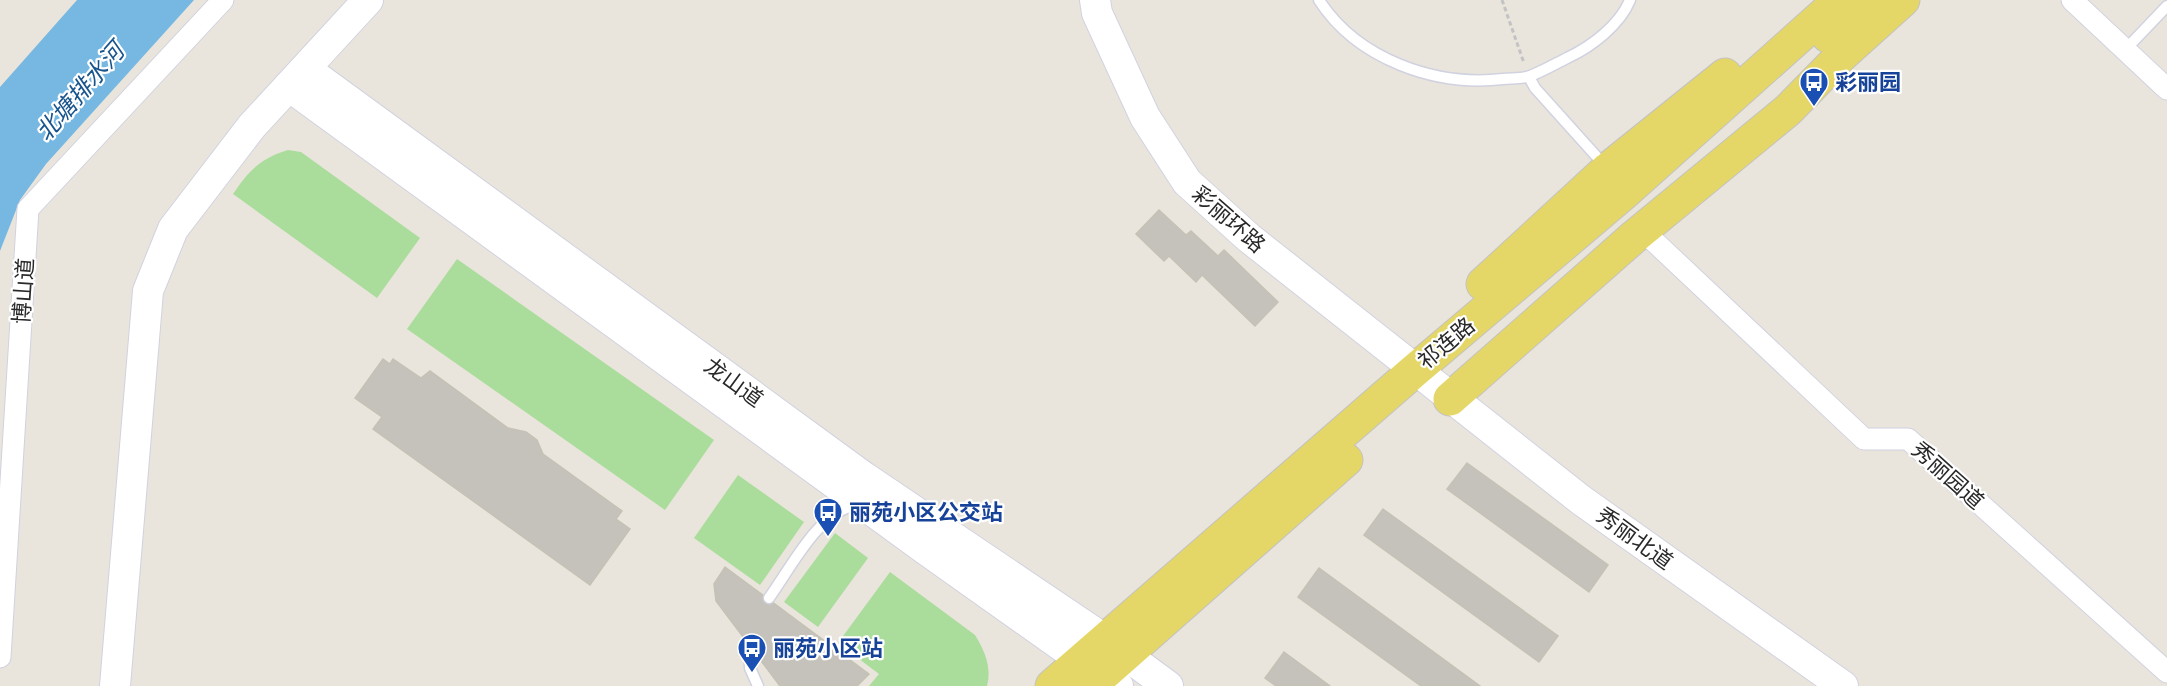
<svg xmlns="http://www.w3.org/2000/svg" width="2167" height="686" font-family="Jost,'Noto Sans SC',sans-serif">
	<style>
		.green { fill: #aadc9c }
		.water { fill: #77b8e3 }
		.building { fill: #c5c2bb; stroke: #c5c1b5; stroke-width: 1.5 }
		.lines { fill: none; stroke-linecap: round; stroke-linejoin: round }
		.lane-casing { stroke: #d1d2e0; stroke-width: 13 }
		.street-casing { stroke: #d1d2e0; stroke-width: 23 }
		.secondary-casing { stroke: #d1d2e0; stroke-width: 32 }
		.primary-casing { stroke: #c3c3c3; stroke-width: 35 }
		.path { stroke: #c3c3c3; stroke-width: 3; stroke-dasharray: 4.5 3; stroke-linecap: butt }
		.lane { stroke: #fff; stroke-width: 10 }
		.street { stroke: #fff; stroke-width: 21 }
		.secondary { stroke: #fff; stroke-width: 30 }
		.primary { stroke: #e4d767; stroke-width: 33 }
		.labels { text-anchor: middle; stroke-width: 4.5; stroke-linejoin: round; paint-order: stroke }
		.transit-label { font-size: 22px; font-weight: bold; fill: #164399; stroke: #fff; text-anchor: start }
		.street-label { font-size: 22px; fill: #292929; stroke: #fff }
		.water-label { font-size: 24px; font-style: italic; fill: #19558c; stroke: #fff }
	</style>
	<rect width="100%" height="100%" fill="#eae5dc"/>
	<g class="green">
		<path d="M288,150L301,152L420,238L377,298L233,194C248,171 261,158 288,150Z"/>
		<polygon points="457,259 714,440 665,510 407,329"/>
		<polygon points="738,475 804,522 760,585 694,538"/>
		<polygon points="835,533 868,558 818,627 784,602"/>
		<path d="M890,572L975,635C985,651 992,668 987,686H869L879,674L838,643Z"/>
	</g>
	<polygon class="water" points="77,0 194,0 46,164 20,200 0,251 0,87"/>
	<g class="building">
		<polygon points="1159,210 1186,235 1191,231 1218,256 1224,250 1278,302 1255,326 1202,275 1196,282 1169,256 1164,261 1136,234"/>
		<polygon points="383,359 390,364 393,359 421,378 430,371 508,428 526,432 537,440 543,454 622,511 616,519 630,529 590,585 373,429 382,417 355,398"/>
		<polygon points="1467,463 1608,565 1589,592 1447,489"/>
		<polygon points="1383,509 1558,636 1539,662 1364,535"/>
		<polygon points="725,567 869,674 857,686 780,686 716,601 714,584"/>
		<polygon points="1319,568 1480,686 1421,686 1298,597"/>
		<polygon points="1284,652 1330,686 1276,686 1265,678"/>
	</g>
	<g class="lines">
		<g class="lane-casing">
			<g id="lane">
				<path d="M1319,0C1357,59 1435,87 1503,79C1512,78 1522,79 1530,76C1543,71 1555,64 1567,58C1591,47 1620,25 1630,0"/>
				<polyline points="2125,50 2167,6"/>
				<polyline points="1529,77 1535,88 1606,167"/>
				<path d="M769,598C791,568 818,512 856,505"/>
				<polyline points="749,649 750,668 758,686"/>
			</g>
		</g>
		<g class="street-casing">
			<g id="street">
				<polyline points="2072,0 2167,89"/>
				<polyline points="1642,230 1864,439 1908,439 2167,672"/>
				<polyline points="0,657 28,209 223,0"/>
			</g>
		</g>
		<g class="secondary-casing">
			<g id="secondary">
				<polyline points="1095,0 1097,13 1145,117 1187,182 1249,238 1581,500 1843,686"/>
				<polyline points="307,70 864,477 1104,639 1168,686"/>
				<polyline points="289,86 925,549 1118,686"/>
				<polyline points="115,686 148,291 173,229 252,126 368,0"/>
			</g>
		</g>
		<g class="primary-casing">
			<g id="primary">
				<polyline points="1828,36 1870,0"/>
				<polyline points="1483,284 1608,169 1725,75"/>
				<polyline points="1450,399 1635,236 1788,110 1843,54 1903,0"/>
				<polyline points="1052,686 1414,371 1623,194 1840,0"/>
				<polyline points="1090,686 1346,460"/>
			</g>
		</g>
		<polyline class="path" points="1502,0 1524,63"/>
		<use href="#lane" class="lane"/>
		<use href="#street" class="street"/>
		<use href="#secondary" class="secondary"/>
		<use href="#primary" class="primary"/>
	</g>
	<defs>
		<g id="bus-pin" transform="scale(1.5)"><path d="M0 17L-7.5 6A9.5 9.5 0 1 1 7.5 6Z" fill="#1a4fb4" stroke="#fff"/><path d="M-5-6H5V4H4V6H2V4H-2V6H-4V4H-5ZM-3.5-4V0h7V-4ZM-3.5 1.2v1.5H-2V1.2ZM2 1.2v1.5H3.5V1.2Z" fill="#fff"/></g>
	</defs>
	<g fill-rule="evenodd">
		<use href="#bus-pin" x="1814" y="82"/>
		<use href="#bus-pin" x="828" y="512"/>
		<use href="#bus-pin" x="752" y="648"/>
	</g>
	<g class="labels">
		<g class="transit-label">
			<text x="1835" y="90">彩丽园</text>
			<text x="849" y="520">丽苑小区公交站</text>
			<text x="773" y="656">丽苑小区站</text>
		</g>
		<g class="street-label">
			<text transform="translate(1229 219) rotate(41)" y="8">彩丽环路</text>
			<text transform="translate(23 291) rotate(-86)" y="8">博山道</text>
			<text transform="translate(1446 343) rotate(-40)" y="8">祁连路</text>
			<text transform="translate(734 382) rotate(36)" y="8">龙山道</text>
			<text transform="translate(1948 475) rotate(42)" y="8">秀丽园道</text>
			<text transform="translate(1635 538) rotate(36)" y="8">秀丽北道</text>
		</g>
		<g class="water-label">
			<text transform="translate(80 92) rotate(-49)" y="8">北塘排水河</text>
		</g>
	</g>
</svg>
